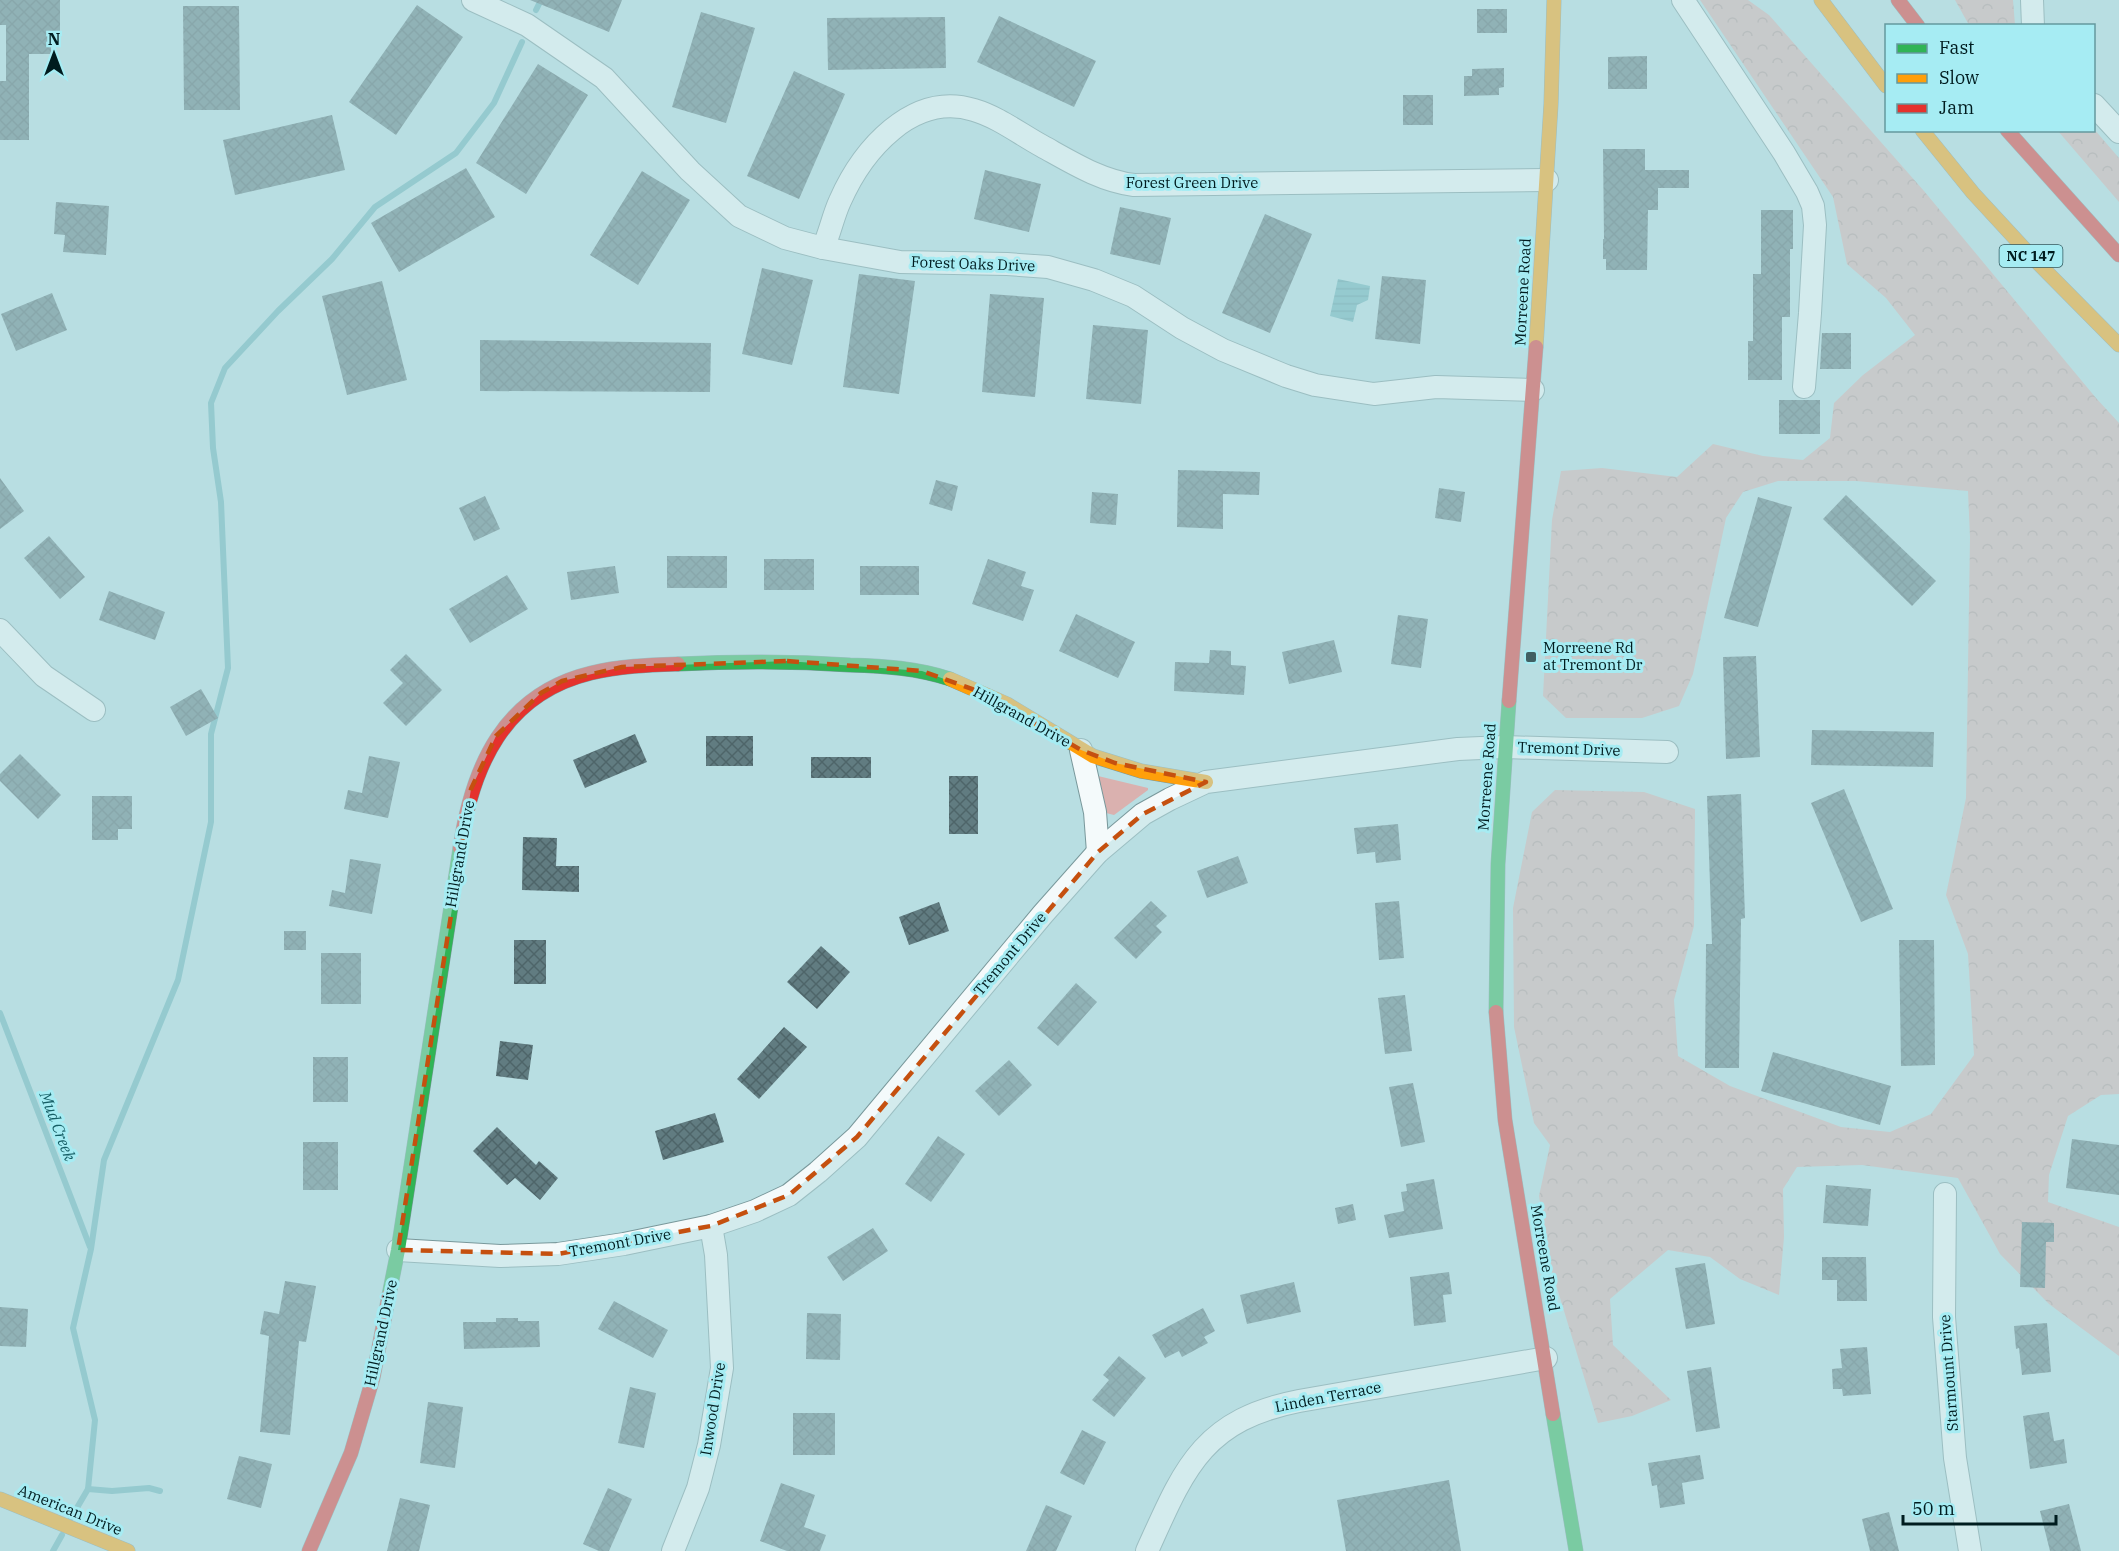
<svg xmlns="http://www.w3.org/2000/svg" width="2119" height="1551" font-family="'IBM Plex Serif',serif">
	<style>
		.green { fill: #dab1af }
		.forest { fill: url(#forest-crowns) }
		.water { fill: url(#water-rules) }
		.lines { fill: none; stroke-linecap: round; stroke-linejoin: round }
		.stream { stroke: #6ab2b9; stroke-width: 6 }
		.building { fill: url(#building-cross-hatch) }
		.street-casing { stroke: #79989b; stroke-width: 24 }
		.fast-casing { stroke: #79989b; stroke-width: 15 }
		.slow-casing { stroke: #79989b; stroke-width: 15 }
		.jam-casing { stroke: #79989b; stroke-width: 15 }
		.street { stroke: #f4fafb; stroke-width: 22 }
		.fast { stroke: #30b455; stroke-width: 14 }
		.slow { stroke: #ff9f0a; stroke-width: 14 }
		.jam { stroke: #e5322d; stroke-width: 14 }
		.marked { fill: none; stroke: #c5500f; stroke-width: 4.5; stroke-dasharray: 12 8; stroke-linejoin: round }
		.poi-dot { fill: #406063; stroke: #a6ecf3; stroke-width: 2 }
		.labels { text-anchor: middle; stroke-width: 6; stroke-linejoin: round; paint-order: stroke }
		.shield { fill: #a6ecf3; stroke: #325a5f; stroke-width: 1.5 }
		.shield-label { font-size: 14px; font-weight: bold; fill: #001c1f }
		.street-label { font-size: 15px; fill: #001c1f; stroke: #a6ecf3 }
		.poi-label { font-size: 15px; fill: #001c1f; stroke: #a6ecf3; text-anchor: start }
		.water-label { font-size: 16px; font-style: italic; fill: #165e65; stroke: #a6ecf3 }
	</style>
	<defs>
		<pattern id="forest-crowns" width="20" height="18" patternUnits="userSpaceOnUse" patternTransform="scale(1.5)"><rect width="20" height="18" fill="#dab1af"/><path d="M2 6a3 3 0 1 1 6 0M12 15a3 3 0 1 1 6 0" fill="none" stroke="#b99896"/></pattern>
		<pattern id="water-rules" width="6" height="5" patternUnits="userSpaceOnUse" patternTransform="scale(1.5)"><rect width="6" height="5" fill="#6ab2b9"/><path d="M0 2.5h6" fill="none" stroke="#5a989f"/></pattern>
		<pattern id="building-cross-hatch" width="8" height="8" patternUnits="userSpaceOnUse" patternTransform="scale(1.5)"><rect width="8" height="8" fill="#617c81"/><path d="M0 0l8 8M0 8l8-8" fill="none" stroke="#4e6569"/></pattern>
	</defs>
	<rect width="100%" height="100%" fill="#b8dee2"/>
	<polygon class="green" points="1098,776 1148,788 1148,790 1114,815 1106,813"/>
	<g class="forest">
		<polygon points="1700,0 1748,0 1769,15 1924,191 2096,398 2119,423 2119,1094 2101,1095 2068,1116 2049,1175 2048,1202 2119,1227 2119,1356 2049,1304 2000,1254 1958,1178 1862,1165 1797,1167 1783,1189 1784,1237 1779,1295 1740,1279 1710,1257 1668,1250 1610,1299 1613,1345 1671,1400 1632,1416 1598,1423 1551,1268 1539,1196 1550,1145 1534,1123 1514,1027 1513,908 1532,812 1555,790 1644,792 1695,809 1694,926 1674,1000 1678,1056 1730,1086 1841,1127 1890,1132 1931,1114 1974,1055 1968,954 1946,895 1966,798 1970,537 1968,491 1856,481 1778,481 1743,492 1726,518 1693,674 1679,706 1642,718 1566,718 1543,696 1552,520 1561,471 1602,468 1677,477 1713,444 1763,456 1803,460 1830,438 1834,403 1863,375 1915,335 1886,298 1847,264 1833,197"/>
		<polygon points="1955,0 2013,0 2015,25 1969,25"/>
		<polygon points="2094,129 2119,158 2119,202 2058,131 2094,130"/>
	</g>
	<polygon class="water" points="1338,279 1370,286 1368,300 1357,305 1353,322 1330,316"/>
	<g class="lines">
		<g class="stream">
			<polyline points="536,10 541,0"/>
			<polyline points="0,1013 90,1247"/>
			<polyline points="88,1489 112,1491 149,1488 160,1491"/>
			<polyline points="71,1518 88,1489 95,1420 73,1328 91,1249 104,1160 178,980 211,822 211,734 228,668 221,502 213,448 211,403 225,368 278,311 332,259 375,207 456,153 494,103 522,42"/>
			<polyline points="53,1551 62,1535"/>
		</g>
	</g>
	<g class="building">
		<polygon points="0,0 60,0 60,40 51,40 51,54 29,54 29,140 0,140 0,81 6,81 6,25 0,25"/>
		<polygon points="530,0 622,0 609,32"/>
		<polygon points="417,5 463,37 396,135 349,102"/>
		<polygon points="183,6 239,6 240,110 184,110"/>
		<rect x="1477" y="9" width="30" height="24"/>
		<polygon points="701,12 755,28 726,123 672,107"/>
		<polygon points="999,16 1096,61 1074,107 977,62"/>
		<polygon points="945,17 946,68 828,70 827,18"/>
		<polygon points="1647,56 1647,89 1608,89 1608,57"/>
		<polygon points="538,64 588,95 526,194 476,163"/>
		<polygon points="1504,68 1504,87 1499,88 1499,95 1464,96 1464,76 1472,76 1472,69"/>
		<polygon points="794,71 845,94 799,199 747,176"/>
		<rect x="1403" y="95" width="30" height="30"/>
		<polygon points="332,115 345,170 235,195 223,140"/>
		<polygon points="1603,149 1645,149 1645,170 1689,170 1689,188 1658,188 1658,210 1648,210 1647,270 1606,270 1606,259 1603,259 1603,239 1604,239"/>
		<polygon points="466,168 495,217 399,272 371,223"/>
		<polygon points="985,170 1041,184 1029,232 974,219"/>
		<polygon points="642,171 690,200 638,285 590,255"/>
		<polygon points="56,202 109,206 106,255 63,252 65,235 54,234"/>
		<polygon points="1120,207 1171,218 1160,265 1110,254"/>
		<polygon points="1761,210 1793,210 1793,249 1790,249 1790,317 1782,317 1782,380 1748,380 1748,341 1753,341 1753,274 1761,274"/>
		<polygon points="1265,214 1312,234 1270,333 1222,313"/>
		<polygon points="762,268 813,280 792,365 742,354"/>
		<polygon points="859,274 915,281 899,394 843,387"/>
		<polygon points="1382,276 1426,280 1420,344 1375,339"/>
		<polygon points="382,281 407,380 347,395 322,296"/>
		<polygon points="52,293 67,330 16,351 1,314"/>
		<polygon points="990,294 1044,298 1035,397 982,392"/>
		<polygon points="1093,325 1148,330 1141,404 1086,399"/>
		<polygon points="1822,333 1851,333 1851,369 1820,369"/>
		<polygon points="480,340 711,343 710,392 480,391"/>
		<rect x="1779" y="400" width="41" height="34"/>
		<polygon points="1178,470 1260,472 1259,495 1223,494 1223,529 1177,527"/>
		<polygon points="0,478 24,511 0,529"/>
		<polygon points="936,480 958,486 952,511 929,504"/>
		<polygon points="1439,488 1465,492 1461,522 1435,518"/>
		<polygon points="1092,492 1118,494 1116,525 1090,523"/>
		<polygon points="1846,495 1936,581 1912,606 1823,519"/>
		<polygon points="485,496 500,529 474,541 459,508"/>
		<polygon points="1758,497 1792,507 1758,627 1724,618"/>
		<polygon points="49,536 85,577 60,599 24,558"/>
		<rect x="667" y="556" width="60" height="32"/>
		<rect x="764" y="559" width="50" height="31"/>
		<polygon points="988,559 1026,572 1021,586 1034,590 1023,621 972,604"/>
		<polygon points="615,566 619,593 571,600 567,572"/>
		<rect x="860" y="566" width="59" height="29"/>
		<polygon points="507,575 528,609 470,643 449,609"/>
		<polygon points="109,591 165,612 155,640 99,620"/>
		<polygon points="1076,614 1135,642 1118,678 1059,651"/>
		<polygon points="1398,615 1428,619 1421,668 1391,664"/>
		<polygon points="1334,640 1342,672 1289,684 1282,652"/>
		<polygon points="1210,650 1231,651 1231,665 1246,666 1244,695 1174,691 1175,662 1209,663"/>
		<polygon points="406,654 442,690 406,726 383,703 403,683 390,670"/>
		<polygon points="1756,656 1760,757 1726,759 1723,657"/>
		<polygon points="201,689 218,718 186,736 170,707"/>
		<polygon points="1812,730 1934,732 1933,767 1811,765"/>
		<polygon points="635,734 647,762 585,788 573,760"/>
		<rect x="706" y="736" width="47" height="30"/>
		<polygon points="20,754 61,795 38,819 0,781 0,774"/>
		<polygon points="369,756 400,762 388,818 344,809 348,790 362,793"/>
		<rect x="811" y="757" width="60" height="21"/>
		<rect x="949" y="776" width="29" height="58"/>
		<polygon points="1844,789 1893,909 1861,922 1811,803"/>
		<polygon points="1741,794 1745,918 1741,919 1739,1068 1705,1068 1706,944 1712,944 1707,796"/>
		<polygon points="92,796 132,796 132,829 118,829 118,840 92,840"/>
		<polygon points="1398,824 1401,860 1376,863 1375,852 1357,854 1354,828"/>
		<polygon points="523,837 557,838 556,866 579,866 579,892 522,890"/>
		<polygon points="1238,856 1248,883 1207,898 1197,871"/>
		<polygon points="350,859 381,864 372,914 329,906 332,890 345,893"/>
		<polygon points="1151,901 1167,916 1156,926 1162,932 1136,959 1114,938"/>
		<polygon points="1399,901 1404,958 1379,960 1375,903"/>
		<polygon points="939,902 949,931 909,945 899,917"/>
		<rect x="284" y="931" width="22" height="19"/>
		<rect x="514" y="940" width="32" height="44"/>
		<polygon points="1899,940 1934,940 1935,1065 1901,1066"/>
		<polygon points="821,946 850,972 817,1009 787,982"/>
		<rect x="321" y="953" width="40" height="51"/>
		<polygon points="1076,983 1097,1002 1058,1046 1037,1028"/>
		<polygon points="1405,995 1412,1051 1385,1054 1378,998"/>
		<polygon points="784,1027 807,1047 759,1099 737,1079"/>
		<polygon points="500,1041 533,1045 528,1080 496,1076"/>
		<polygon points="1773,1052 1891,1086 1880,1125 1761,1091"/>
		<rect x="313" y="1057" width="35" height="45"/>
		<polygon points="1009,1060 1032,1085 999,1116 975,1091"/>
		<polygon points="1413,1083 1425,1142 1401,1147 1389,1087"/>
		<polygon points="715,1113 724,1142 663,1160 655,1131"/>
		<polygon points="497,1127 536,1165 539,1161 558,1178 540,1200 515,1178 507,1185 473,1151"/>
		<polygon points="938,1136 965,1154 931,1202 905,1184"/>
		<polygon points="2072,1139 2119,1145 2119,1195 2066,1188"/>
		<rect x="303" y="1142" width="35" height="48"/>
		<polygon points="1434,1179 1443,1229 1389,1238 1384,1215 1404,1211 1401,1192 1407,1191 1406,1184"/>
		<polygon points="1826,1185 1871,1189 1868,1226 1823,1223"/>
		<polygon points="1353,1204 1356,1220 1338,1224 1335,1208"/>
		<polygon points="2022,1222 2054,1223 2054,1242 2046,1242 2045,1288 2020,1287"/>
		<polygon points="873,1228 888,1251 843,1281 827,1257"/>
		<polygon points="1822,1257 1866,1257 1867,1301 1837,1301 1837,1280 1822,1280"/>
		<polygon points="1705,1263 1715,1324 1686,1329 1675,1268"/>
		<polygon points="1449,1272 1452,1294 1443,1295 1446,1322 1414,1326 1410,1277"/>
		<polygon points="285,1281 316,1286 306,1342 299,1341 290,1435 260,1432 269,1336 260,1334 264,1311 279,1314"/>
		<polygon points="1294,1282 1301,1312 1247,1324 1240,1295"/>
		<polygon points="614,1301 668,1330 653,1358 598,1329"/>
		<polygon points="0,1307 28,1309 26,1347 0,1346"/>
		<polygon points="1203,1308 1215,1331 1204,1337 1208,1343 1182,1357 1179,1351 1165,1358 1152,1335"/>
		<polygon points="807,1313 841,1314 840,1360 806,1359"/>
		<polygon points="496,1318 518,1318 518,1321 539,1321 540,1347 464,1349 463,1322 496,1322"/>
		<polygon points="2047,1323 2051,1372 2022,1375 2019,1348 2016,1349 2014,1326"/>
		<polygon points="1867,1347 1871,1394 1843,1396 1842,1389 1833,1389 1832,1369 1842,1368 1840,1349"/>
		<polygon points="1119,1356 1146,1378 1114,1417 1092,1400 1109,1380 1103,1375"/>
		<polygon points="1711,1367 1720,1428 1696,1432 1687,1371"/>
		<polygon points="630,1387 656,1393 644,1448 618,1443"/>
		<polygon points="428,1402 463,1407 455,1468 420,1463"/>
		<polygon points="2049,1412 2054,1441 2064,1439 2067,1463 2030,1469 2023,1416"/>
		<rect x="793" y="1413" width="42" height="42"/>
		<polygon points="1082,1430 1106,1442 1084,1485 1060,1473"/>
		<polygon points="1700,1455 1704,1479 1682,1483 1685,1504 1660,1508 1657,1485 1652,1486 1648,1463"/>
		<polygon points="239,1456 272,1464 261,1508 227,1499"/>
		<polygon points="1449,1480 1461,1551 1346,1551 1337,1500"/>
		<polygon points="781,1483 815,1495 804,1527 826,1535 820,1551 787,1551 760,1541"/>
		<polygon points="608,1488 632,1499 609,1551 599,1551 583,1544"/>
		<polygon points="400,1498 430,1505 419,1551 387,1551"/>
		<polygon points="2069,1504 2081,1551 2050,1551 2040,1511"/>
		<polygon points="1046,1505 1072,1516 1056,1551 1026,1551"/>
		<polygon points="1889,1512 1899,1551 1870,1551 1862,1519"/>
	</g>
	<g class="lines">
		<g class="street-casing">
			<g id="street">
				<polyline points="473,0 527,25 604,78 690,171 739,216 785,238 823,248 900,262 1007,264 1048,267 1094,280 1133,296 1182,328 1223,350 1286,376 1315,385 1374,394 1436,387 1533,390"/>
				<polyline points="1683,0 1784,153 1807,192 1813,206 1815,225 1810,313 1804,387"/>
				<polyline points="2032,0 2033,26"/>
				<polyline points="2094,105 2119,132"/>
				<path d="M823,248C830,233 833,216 840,201C862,151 912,91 974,110C998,117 1020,134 1042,146C1071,162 1101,181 1134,185L1547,180"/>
				<polyline points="0,630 44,676 94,710"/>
				<polyline points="1081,750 1095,812 1098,852"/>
				<polyline points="1945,1194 1944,1317 1955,1458 1970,1551"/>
				<polyline points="398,1250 500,1256 558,1254 624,1244 711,1226 755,1211 789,1195 818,1172 857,1137 1043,914 1098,852 1143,814 1170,799 1206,782 1458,749 1505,747 1667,752"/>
				<polyline points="673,1551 698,1488 709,1445 722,1368 716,1255 711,1226"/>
				<path d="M1147,1551C1184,1469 1202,1420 1299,1401L1546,1358"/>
			</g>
		</g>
		<g class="fast-casing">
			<g id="fast">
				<path d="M678,664C735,661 792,661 850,665C884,666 917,668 950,679"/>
				<polyline points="1496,1012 1498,864 1509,701"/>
				<polyline points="389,1295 398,1250 460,848"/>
				<polyline points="1553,1414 1576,1551"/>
			</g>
		</g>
		<g class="slow-casing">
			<g id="slow">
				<polyline points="1821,0 1886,86"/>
				<polyline points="1922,130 1973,193 2032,257 2119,345"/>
				<polyline points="1536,347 1551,104 1554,0"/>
				<polyline points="950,679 1007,704 1093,756 1141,771 1206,782"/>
				<polyline points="0,1499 128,1551"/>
			</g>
		</g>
		<g class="jam-casing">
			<g id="jam">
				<polyline points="1898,0 1918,26"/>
				<polyline points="2007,130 2119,255"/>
				<polyline points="1509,701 1536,347"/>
				<path d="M460,848C472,766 504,694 591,673C619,666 649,665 678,664"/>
				<polyline points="1496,1012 1505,1120 1553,1414"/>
				<polyline points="309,1551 351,1453 373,1378 389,1295"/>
			</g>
		</g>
		<use href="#street" class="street"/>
		<use href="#fast" class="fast"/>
		<use href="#slow" class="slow"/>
		<use href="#jam" class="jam"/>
	</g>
	<path d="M0 0H2119V1551H0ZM787,661L922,671L986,694L1081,750L1115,763L1206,782L1143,814L1098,852L857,1137L789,1195L711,1226L558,1254L398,1250L471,789L496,736L541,693L562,681L622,667Z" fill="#b8dee2" fill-opacity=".55" fill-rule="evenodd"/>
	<path class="marked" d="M787,661L922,671L986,694L1081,750L1115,763L1206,782L1143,814L1098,852L857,1137L789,1195L711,1226L558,1254L398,1250L471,789L496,736L541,693L562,681L622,667Z"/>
	<rect class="poi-dot" x="1525" y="651" width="12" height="12" rx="3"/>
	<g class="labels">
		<rect class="shield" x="1999.5" y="245" width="63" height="22" rx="4.5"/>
		<g class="shield-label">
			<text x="2031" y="261">NC 147</text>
		</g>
		<g class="street-label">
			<text x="1192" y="188">Forest Green Drive</text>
			<text transform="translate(973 264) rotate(2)" y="5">Forest Oaks Drive</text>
			<text transform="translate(1523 292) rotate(-87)" y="5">Morreene Road</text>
			<text transform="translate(1022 717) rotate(29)" y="5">Hillgrand Drive</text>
			<text transform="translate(1569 749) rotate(2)" y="5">Tremont Drive</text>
			<text transform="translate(1487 777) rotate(-86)" y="5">Morreene Road</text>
			<text transform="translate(460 854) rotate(-80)" y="5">Hillgrand Drive</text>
			<text transform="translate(1010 954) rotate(-50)" y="5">Tremont Drive</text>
			<text transform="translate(620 1243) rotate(-10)" y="5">Tremont Drive</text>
			<text transform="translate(1545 1258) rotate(80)" y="5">Morreene Road</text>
			<text transform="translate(381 1333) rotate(-78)" y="5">Hillgrand Drive</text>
			<text transform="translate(1949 1373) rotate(-94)" y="5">Starmount Drive</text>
			<text transform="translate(1328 1397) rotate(-11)" y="5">Linden Terrace</text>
			<text transform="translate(713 1409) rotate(-81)" y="5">Inwood Drive</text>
			<text transform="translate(70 1510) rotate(22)" y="5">American Drive</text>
		</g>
		<g class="poi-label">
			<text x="1543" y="653">Morreene Rd<tspan x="1543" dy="17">at Tremont Dr</tspan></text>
		</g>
		<g class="water-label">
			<text transform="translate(58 1126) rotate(69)" y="6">Mud Creek</text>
		</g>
	</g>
	<rect x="1885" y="24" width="210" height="108" fill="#a6ecf3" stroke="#64999e" stroke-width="1.5"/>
	<rect x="1897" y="44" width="30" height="9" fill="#30b455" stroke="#64999e" stroke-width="1.5"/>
	<text x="1939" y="54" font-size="18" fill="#001c1f">Fast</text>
	<rect x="1897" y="74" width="30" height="9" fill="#ff9f0a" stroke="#64999e" stroke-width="1.5"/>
	<text x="1939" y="84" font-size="18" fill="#001c1f">Slow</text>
	<rect x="1897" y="104" width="30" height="9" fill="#e5322d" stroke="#64999e" stroke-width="1.5"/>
	<text x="1939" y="114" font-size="18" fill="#001c1f">Jam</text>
	<g transform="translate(54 54)" stroke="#a6ecf3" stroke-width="4.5" paint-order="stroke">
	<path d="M0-4.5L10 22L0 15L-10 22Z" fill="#001c1f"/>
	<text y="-9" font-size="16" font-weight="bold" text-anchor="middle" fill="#001c1f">N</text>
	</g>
	<path d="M1903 1515v9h153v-9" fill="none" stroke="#001c1f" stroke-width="3"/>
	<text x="1912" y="1515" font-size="18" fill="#001c1f" stroke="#a6ecf3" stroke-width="4.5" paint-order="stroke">50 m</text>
</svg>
